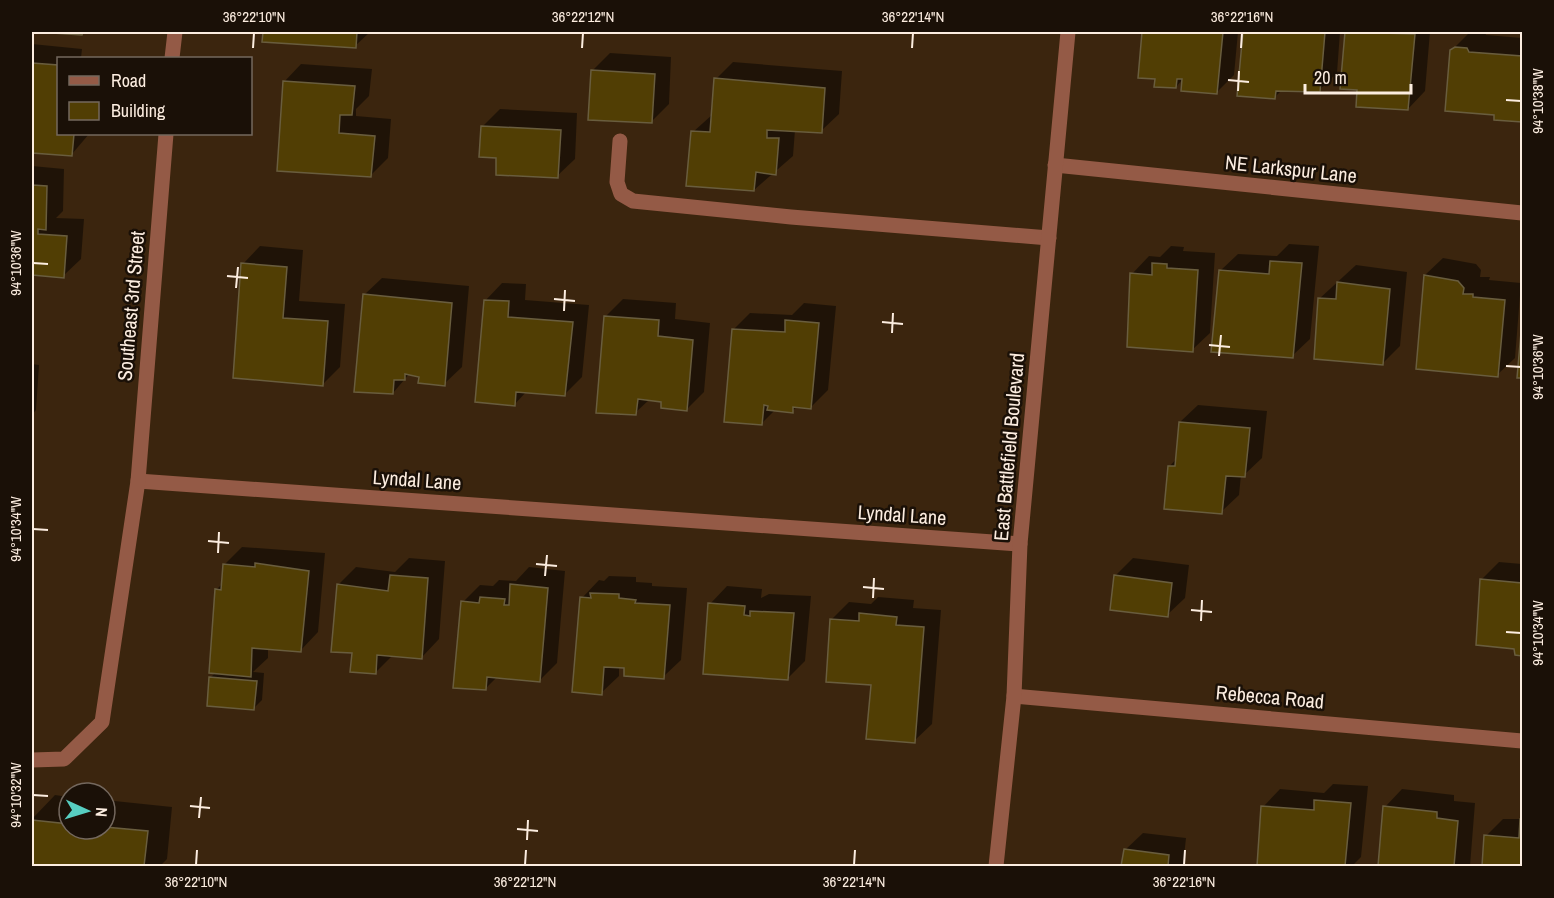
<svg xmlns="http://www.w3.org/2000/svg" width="1554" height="898" font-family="'Archivo Narrow',sans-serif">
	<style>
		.shadow { fill: #0007 }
		.building { fill: #513e04; stroke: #695d3e; stroke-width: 1.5 }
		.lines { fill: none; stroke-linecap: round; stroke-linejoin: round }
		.service { stroke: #945a46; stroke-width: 15 }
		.minor { stroke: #945a46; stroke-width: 15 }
		.tertiary { stroke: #945a46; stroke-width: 15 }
		.ticks { fill: none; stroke: #fcede0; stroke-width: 2 }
		.labels { text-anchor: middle; stroke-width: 5; stroke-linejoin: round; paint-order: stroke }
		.street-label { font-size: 20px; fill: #fcede0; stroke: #1a1007 }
		.neatline { fill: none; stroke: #fcede0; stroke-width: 2 }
		.ticks-label { font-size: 15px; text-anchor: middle; fill: #fcede0 }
	</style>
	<rect width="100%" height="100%" fill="#3b250e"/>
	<g class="shadow">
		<polygon points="264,32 370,32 355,46 263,40"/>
		<polygon points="1143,32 1238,32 1234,75 1217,92 1183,79 1176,87 1157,78 1139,77"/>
		<polygon points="1244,32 1340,32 1337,73 1319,90 1282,90 1274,98 1238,95"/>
		<polygon points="1347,32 1430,32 1425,91 1408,109 1358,89 1342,88"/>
		<polygon points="1485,32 1486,35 1522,38 1522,121 1496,119 1496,114 1451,51 1469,33"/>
		<polygon points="32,44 82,49 81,58 58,58 58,134 89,134 72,154 32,151"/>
		<polygon points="610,53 671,57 669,104 651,122 592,71"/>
		<polygon points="733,62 842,71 839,114 821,131 795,130 793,156 754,190 693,132 713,114 716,79"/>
		<polygon points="301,64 372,69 369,96 356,109 356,116 391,119 388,158 370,176 284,82"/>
		<polygon points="500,109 577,113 575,159 557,176 482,127"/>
		<polygon points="32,166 64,169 63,211 56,218 84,219 81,259 63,276 32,274"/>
		<polygon points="1289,244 1319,246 1310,339 1292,356 1220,271 1238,254 1277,256"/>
		<polygon points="260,246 303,250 299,301 345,304 340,367 322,385 243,264"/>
		<polygon points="1171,246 1184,247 1183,251 1215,253 1210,333 1192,350 1132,274 1149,256 1160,257"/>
		<polygon points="1443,258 1476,264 1481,270 1480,277 1490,277 1489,280 1521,283 1515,358 1497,375 1425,275"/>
		<polygon points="1356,265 1407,272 1400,346 1383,363 1319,299"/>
		<polygon points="382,278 469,286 462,367 444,384 410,373 393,393 364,295"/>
		<polygon points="502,283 526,284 525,300 589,305 582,377 565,394 527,391 514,405 485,301"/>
		<polygon points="623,299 676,303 675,319 710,323 704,392 687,409 650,399 635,413 606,316"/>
		<polygon points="804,303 836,306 828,390 811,407 797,406 792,412 775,410 762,423 733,330 750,313 792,315"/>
		<polygon points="1522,336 1522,377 1518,377"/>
		<polygon points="32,364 39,365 36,410 32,415"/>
		<polygon points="1198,405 1267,411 1262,458 1244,475 1241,475 1239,495 1221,512 1169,467 1177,458 1180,422"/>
		<polygon points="242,547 325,553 318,632 301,650 268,647 268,658 253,672 264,673 262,700 253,709 211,677 216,672 216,590 223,583 225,564"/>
		<polygon points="409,558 445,561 439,639 422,657 393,655 376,672 353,651 339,584 356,567 395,572"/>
		<polygon points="1133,558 1189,565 1185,598 1167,615 1115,576"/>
		<polygon points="1499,562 1522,564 1522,655 1516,654 1516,647 1482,579"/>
		<polygon points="529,567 565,571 557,663 539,681 497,677 485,689 463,602 480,585 493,586 499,580 516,581"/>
		<polygon points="609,576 636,577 636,582 652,583 652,586 687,588 681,660 663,677 619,666 619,676 601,693 582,598 599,580 604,581"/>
		<polygon points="727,586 762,589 761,598 769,594 811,596 805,661 787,679 710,604"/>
		<polygon points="878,597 914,600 913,608 941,610 932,724 914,741 872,684 832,619 849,602 871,604"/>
		<polygon points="1333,784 1368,786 1361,857 1352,866 1258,866 1263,807 1280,789 1324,793"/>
		<polygon points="1402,789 1454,795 1454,801 1475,803 1470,866 1379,866 1385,807"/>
		<polygon points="55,795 69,797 69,829 105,829 105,800 172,807 167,859 160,866 32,866 32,819"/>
		<polygon points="1503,819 1522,819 1522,866 1483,866 1486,836"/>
		<polygon points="1143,833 1186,838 1183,866 1123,866 1125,850"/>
	</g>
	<g class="building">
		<polygon points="37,32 83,32 82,35"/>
		<polygon points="263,32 357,32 356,48 262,42"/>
		<polygon points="1142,32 1223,32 1217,94 1181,91 1182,79 1177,79 1176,88 1154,87 1155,79 1138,78"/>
		<polygon points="1243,32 1325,32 1320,92 1276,91 1275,99 1237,96"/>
		<polygon points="1345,32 1415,34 1408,110 1356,107 1357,90 1340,89"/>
		<polygon points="1455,47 1467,48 1469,52 1522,56 1522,122 1494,120 1494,115 1445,111 1450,50"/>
		<polygon points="32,63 58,65 58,134 74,134 72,156 32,153"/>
		<polygon points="591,70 655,74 652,123 588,120"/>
		<polygon points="714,78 825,88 822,133 767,130 767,138 779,138 776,175 756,172 754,191 686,186 691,131 710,132"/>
		<polygon points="283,81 355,86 352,115 340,115 339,133 375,136 371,177 277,171"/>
		<polygon points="481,126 561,130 558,178 496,175 496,158 479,157"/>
		<polygon points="32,185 47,186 46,230 38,229 38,234 67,236 64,278 32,275"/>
		<polygon points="1270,261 1302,263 1293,358 1211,352 1219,270 1269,274"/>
		<polygon points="241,263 287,267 283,318 328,321 323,386 233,378"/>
		<polygon points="1152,263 1167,264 1167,268 1198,270 1193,352 1127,347 1130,273 1152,275"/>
		<polygon points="1424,275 1458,281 1464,288 1463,294 1473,294 1473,297 1505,300 1498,377 1416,369"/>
		<polygon points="1337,282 1390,289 1383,365 1314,359 1318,298 1336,299"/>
		<polygon points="363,294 452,303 445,386 418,383 419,377 405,374 405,380 394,380 393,394 354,392"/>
		<polygon points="484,300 509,301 508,317 573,322 565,396 516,392 515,406 475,402"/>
		<polygon points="604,316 659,320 658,336 693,340 687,411 661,408 661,402 638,399 636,415 596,413"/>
		<polygon points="785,320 819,323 811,409 793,407 793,413 767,410 768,406 764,405 762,425 724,422 732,329 785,332"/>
		<polygon points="1522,321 1522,378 1517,378"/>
		<polygon points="1179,422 1250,428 1245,477 1226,476 1222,514 1164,509 1168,466 1175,466"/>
		<polygon points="255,563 309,571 301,652 252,648 251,677 209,673 215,589 221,590 223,564 255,567"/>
		<polygon points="390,575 428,578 422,659 377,655 376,674 350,672 352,653 331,652 337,584 388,591"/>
		<polygon points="1114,575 1172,583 1168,617 1110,610"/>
		<polygon points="1480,579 1522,583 1522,656 1515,655 1514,649 1476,645"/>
		<polygon points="510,584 548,588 540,682 487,677 486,690 453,688 461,601 479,603 480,597 505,599 504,605 509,605"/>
		<polygon points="590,593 619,594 619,598 636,600 635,603 670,605 664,679 624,676 624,668 604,667 602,695 572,692 580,597 591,598"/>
		<polygon points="708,603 745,606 744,615 750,616 750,611 794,613 788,680 703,674"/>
		<polygon points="859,613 897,617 896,625 924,627 915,743 866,739 871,685 826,682 830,619 859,621"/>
		<polygon points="209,677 257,681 254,710 207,706"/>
		<polygon points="1314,800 1351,803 1345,866 1257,866 1261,806 1314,810"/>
		<polygon points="1383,806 1437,812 1437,818 1458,821 1454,866 1378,866"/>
		<polygon points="1520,819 1522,819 1522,866 1482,866 1484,835 1519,838"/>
		<polygon points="32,820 69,824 69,829 105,827 148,831 144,866 32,866"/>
		<polygon points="1124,849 1169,855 1168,866 1121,866"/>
	</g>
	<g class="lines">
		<polyline class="service" points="620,141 617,182 621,194 633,201 791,217 1049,238"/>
		<g class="minor">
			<polyline points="172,58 175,32"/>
			<polyline points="1055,165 1522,213"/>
			<polyline points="138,481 1020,544"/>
			<polyline points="1014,696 1522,741"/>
			<polyline points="32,760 64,759 102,722 138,481 166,134"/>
		</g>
		<polyline class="tertiary" points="996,866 1014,696 1020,544 1068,32"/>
	</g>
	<path class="ticks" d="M253,48L254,33M582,48L583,33M912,48L913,33M1241,48L1242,33M1228,80L1249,82M1238,91L1239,71M1506,100L1521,101M33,263L48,264M227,276L248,278M236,288L238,267M554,299L575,301M564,311L565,290M882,322L903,324M892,333L893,313M1209,345L1230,347M1219,356L1221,335M1506,366L1521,367M33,529L48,530M208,541L229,543M218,553L219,532M536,564L557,566M545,576L547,555M863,587L884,589M873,598L874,578M1191,610L1212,612M1201,621L1202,600M1506,632L1521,633M33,795L48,796M190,806L210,808M199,818L201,797M517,829L538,831M527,840L528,820M196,865L197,850M525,865L526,850M854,865L855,850M1184,865L1185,850"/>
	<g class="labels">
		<g class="street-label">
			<text transform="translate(1291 169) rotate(6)" y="7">NE Larkspur Lane</text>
			<text transform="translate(131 306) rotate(-85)" y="7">Southeast 3rd Street</text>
			<text transform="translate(1009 447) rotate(-85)" y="7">East Battlefield Boulevard</text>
			<text transform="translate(417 480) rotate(4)" y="7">Lyndal Lane</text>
			<text transform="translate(902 515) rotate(4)" y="7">Lyndal Lane</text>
			<text transform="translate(1270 697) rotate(5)" y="7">Rebecca Road</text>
		</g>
	</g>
	<rect width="1554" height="898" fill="none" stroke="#1a1007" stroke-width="66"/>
	<rect x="57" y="57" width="195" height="78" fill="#1a1007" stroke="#74685e" stroke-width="1.5"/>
	<rect x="69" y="76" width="30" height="9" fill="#945a46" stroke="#74685e" stroke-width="1.5"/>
	<text x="111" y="87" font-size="18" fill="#fcede0">Road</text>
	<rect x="69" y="102" width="30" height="18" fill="#513e04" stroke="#74685e" stroke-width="1.5"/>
	<text x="111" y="117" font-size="18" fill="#fcede0">Building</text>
	<g transform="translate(87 811) rotate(94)"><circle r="28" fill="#1a1007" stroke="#74685e" stroke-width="1.5"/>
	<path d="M0-4.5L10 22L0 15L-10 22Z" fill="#57cec1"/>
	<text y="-9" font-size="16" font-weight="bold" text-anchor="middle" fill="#fcede0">N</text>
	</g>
	<path d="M1305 84v9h106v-9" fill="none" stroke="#fcede0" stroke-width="3"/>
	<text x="1314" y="84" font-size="18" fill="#fcede0" stroke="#1a1007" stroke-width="4.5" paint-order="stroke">20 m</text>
	<rect x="33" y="33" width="1488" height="832" class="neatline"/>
	<g class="ticks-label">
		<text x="254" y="22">36°22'10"N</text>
		<text x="583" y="22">36°22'12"N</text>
		<text x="913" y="22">36°22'14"N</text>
		<text x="1242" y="22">36°22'16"N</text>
		<text transform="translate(1538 101) rotate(-90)" y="5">94°10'38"W</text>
		<text transform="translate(16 263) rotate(-90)" y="5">94°10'36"W</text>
		<text transform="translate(1538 367) rotate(-90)" y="5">94°10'36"W</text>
		<text transform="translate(16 529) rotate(-90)" y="5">94°10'34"W</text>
		<text transform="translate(1538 633) rotate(-90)" y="5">94°10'34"W</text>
		<text transform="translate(16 795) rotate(-90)" y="5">94°10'32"W</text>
		<text x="196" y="887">36°22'10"N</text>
		<text x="525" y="887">36°22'12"N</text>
		<text x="854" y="887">36°22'14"N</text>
		<text x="1184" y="887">36°22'16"N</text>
	</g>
</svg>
